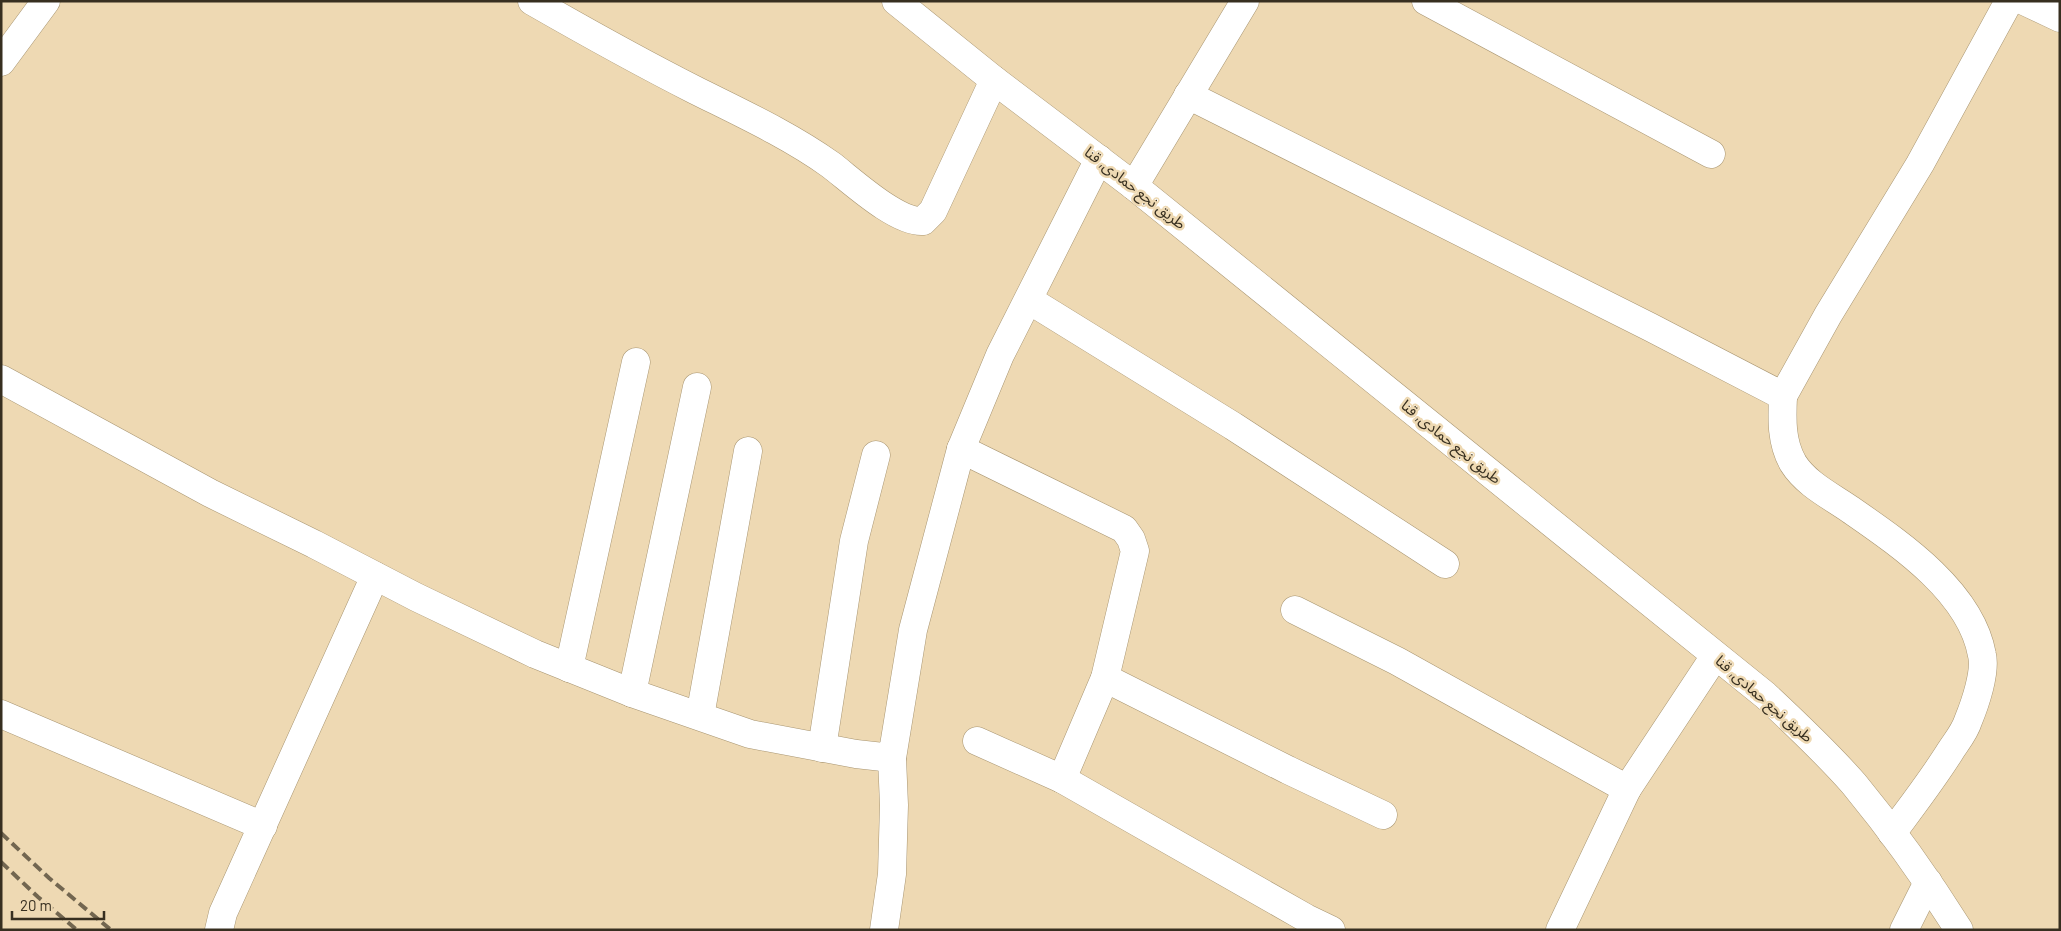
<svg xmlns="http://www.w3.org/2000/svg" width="2061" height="931" font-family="Barlow,'Noto Sans Arabic',sans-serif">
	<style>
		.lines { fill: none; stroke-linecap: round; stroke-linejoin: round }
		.minor-casing { stroke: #a89571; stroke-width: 29 }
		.tertiary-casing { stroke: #a89571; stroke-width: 29 }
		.secondary-casing { stroke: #a89571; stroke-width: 29 }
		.minor { stroke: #fff; stroke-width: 28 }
		.tertiary { stroke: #fff; stroke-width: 28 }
		.secondary { stroke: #fff; stroke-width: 28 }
		.rail { stroke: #726650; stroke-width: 4; stroke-dasharray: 10 5; stroke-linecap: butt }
		.labels { text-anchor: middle; stroke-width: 5; stroke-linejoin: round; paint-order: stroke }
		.street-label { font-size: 15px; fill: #372f20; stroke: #eed9b3 }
	</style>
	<rect width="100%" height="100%" fill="#eed9b3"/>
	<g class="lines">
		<g class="minor-casing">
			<g id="minor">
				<path d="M532,1C586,32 640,62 695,90C741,113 789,135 831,165C852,181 897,223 923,221L933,211L994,80"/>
				<polyline points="1426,1 1711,154"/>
				<polyline points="2024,1 2060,18"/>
				<polyline points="1188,95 1650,327 1783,396 1828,315 1920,164 2009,1"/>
				<polyline points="1134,186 1245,1"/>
				<polyline points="1029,300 1233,426 1445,564"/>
				<polyline points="1,379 210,493 314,544 416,597 535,654 632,693 750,734 856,754 892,758 913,630 961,449 1000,355 1099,159"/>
				<path d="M1783,396C1782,419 1781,442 1793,463C1806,484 1831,496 1851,510C1900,544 1971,592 1982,655C1986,672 1975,704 1968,721C1965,731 1957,741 1951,750C1933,779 1912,806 1892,833"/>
				<polyline points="961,449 1124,529 1131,539 1135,551 1105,678 1062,779"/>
				<polyline points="1295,610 1397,661 1627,789 1715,656"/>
				<polyline points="569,668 636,362"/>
				<polyline points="1105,678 1288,770 1383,815"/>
				<polyline points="632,693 697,387"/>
				<polyline points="1,714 263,826"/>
				<polyline points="700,716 748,451"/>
				<polyline points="977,741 1062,779 1306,918 1331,930"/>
				<polyline points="822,748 854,541 876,455"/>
				<polyline points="219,930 223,913 375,576"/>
				<polyline points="884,930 892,874 894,805 892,758"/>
				<polyline points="1560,930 1627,789"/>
				<polyline points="1904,930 1928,882"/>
			</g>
		</g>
		<g class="tertiary-casing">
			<polyline id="tertiary" points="1,62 46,1"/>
		</g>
		<g class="secondary-casing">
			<path id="secondary" d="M896,1L994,80L1134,186L1765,695C1795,723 1826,752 1854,784C1892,830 1927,879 1959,930"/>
		</g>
		<use href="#minor" class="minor"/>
		<use href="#tertiary" class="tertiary"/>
		<use href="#secondary" class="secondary"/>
		<g class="rail">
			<polyline points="1,833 49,878 111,930"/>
			<polyline points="1,862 38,897 77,930"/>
		</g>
	</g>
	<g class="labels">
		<g class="street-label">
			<text transform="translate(1135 188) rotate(38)" y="5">طريق نجع حمادى, قنا</text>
			<text transform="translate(1451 442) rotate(39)" y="5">طريق نجع حمادى, قنا</text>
			<text transform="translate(1764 699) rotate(41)" y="5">طريق نجع حمادى, قنا</text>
		</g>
	</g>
	<rect width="2061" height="931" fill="none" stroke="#372f20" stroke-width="5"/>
	<path d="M12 911v8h92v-8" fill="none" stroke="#372f20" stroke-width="2.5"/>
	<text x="20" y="911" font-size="15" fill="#372f20" stroke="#eed9b3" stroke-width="4" paint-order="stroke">20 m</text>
</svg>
